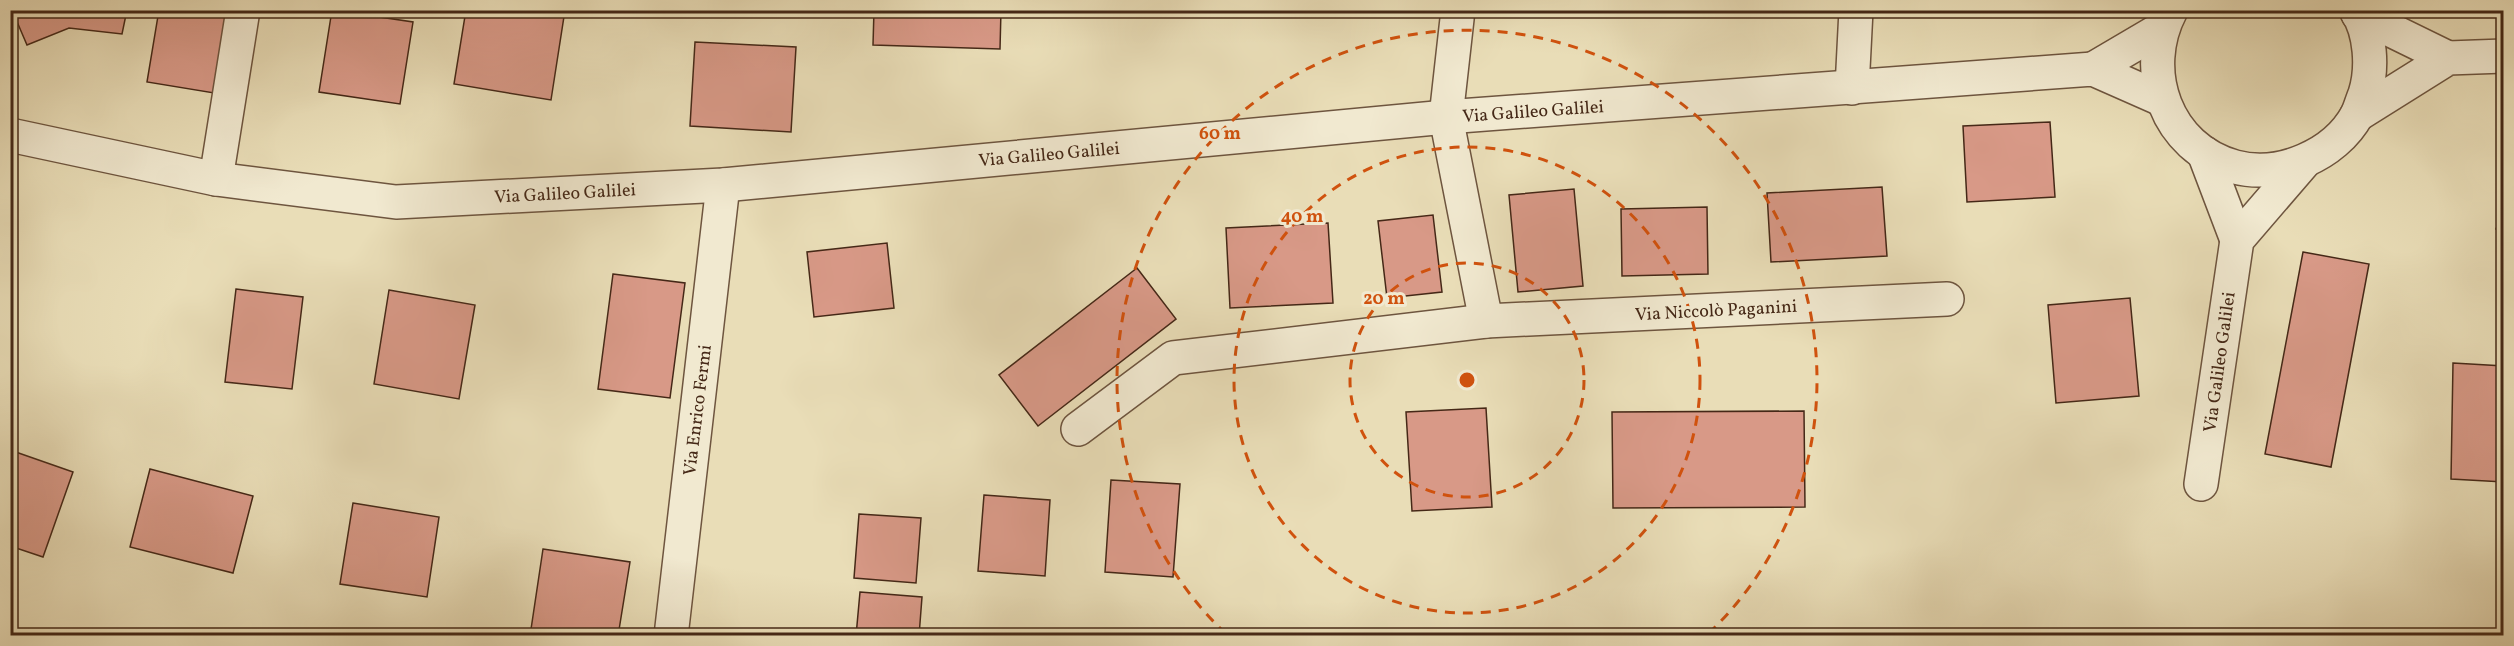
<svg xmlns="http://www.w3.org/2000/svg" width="2514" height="646" font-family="Vollkorn,serif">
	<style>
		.building { fill: #d89987; stroke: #452817; stroke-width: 1.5 }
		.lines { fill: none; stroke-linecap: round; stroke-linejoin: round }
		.minor-casing { stroke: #6e553f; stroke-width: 36 }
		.minor { stroke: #f1e9d0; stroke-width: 33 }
		.ring { fill: none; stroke: #d0520e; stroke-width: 3; stroke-dasharray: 10 8 }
		.labels { text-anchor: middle; stroke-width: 6; stroke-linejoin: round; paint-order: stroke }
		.street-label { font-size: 18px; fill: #452817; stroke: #f1e9d0 }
		.centre { fill: #d0520e; stroke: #f1e9d0; stroke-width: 3 }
		.ring-label { font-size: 18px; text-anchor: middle; font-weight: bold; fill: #d0520e; stroke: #f1e9d0; stroke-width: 6; stroke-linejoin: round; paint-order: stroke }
	</style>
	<rect width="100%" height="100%" fill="#e9ddb7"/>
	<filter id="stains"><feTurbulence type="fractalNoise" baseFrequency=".00333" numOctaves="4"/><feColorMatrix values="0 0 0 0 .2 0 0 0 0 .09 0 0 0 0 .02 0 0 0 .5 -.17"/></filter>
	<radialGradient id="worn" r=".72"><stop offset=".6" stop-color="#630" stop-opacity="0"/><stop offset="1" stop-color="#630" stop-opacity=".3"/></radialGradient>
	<g class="building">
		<polygon points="12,10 127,10 122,34 69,28 27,45"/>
		<polygon points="159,10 197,10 227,16 214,93 147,82"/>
		<polygon points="332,10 413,22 400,104 319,92"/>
		<polygon points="466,10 565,10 551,100 454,84"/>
		<polygon points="874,10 1001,10 1000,49 873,45"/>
		<polygon points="695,42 796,47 791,132 690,126"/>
		<polygon points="2050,122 2055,197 1967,202 1963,126"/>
		<polygon points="1882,187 1887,256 1771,262 1767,193"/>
		<polygon points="1574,189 1583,286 1518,292 1509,195"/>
		<polygon points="1707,207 1708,274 1622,276 1621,209"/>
		<polygon points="2504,209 2504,235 2496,229"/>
		<polygon points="1433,215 1442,292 1387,298 1378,221"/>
		<polygon points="1328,223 1333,303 1230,308 1226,228"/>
		<polygon points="887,243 894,308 814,317 807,252"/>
		<polygon points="2303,252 2369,264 2331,467 2265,454"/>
		<polygon points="1137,268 1176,319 1038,426 999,375"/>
		<polygon points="613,274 685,283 670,398 598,389"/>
		<polygon points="236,289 303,297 292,389 225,382"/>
		<polygon points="389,290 475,305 459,399 374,384"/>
		<polygon points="2130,298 2139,396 2056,403 2048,305"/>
		<polygon points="2453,363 2504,366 2504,482 2451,479"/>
		<polygon points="1486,408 1492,507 1412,511 1406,412"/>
		<polygon points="1804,411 1805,507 1613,508 1612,412"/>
		<polygon points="10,450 73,472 43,557 10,546"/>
		<polygon points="150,469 253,496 233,573 130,547"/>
		<polygon points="1111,480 1180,484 1173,577 1105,572"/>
		<polygon points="984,495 1050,500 1045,576 978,571"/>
		<polygon points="353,503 439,517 427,597 340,584"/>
		<polygon points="859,514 921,518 916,583 854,578"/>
		<polygon points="543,549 630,562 618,636 530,636"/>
		<polygon points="860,592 922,597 919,636 856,636"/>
	</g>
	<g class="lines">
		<g class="minor-casing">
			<g id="minor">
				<polyline points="1458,10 1446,117 1486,321 1947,299"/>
				<path d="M2171,10C2139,71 2166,148 2235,167C2280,179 2335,155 2357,115C2360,109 2362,101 2365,94C2373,69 2371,32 2356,10"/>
				<polyline points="2358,14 2448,58"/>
				<polyline points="2093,69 2161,29"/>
				<polyline points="1852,88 1856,10"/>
				<polyline points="2357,115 2448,58 2504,56"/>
				<polyline points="10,135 216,179 396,202 723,185 1446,117 2093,69 2161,99"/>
				<polyline points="2204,153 2237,240"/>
				<polyline points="216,179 243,10"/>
				<polyline points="1078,429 1173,358 1486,321"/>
				<polyline points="2201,484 2237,240 2305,161"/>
				<polyline points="671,636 723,185"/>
			</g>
		</g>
		<use href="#minor" class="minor"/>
	</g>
	<g class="ring">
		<circle cx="1467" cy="380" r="117"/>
		<circle cx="1467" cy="380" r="233"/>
		<path d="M1226 634A350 350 0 1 1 1708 634"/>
	</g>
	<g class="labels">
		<g class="street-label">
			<text transform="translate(1533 111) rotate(-4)" y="6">Via Galileo Galilei</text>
			<text transform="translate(1049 154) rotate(-5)" y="6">Via Galileo Galilei</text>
			<text transform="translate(565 193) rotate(-3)" y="6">Via Galileo Galilei</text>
			<text transform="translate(1716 310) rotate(-3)" y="6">Via Niccolò Paganini</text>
			<text transform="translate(2219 362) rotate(-82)" y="6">Via Galileo Galilei</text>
			<text transform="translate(697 410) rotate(-83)" y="6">Via Enrico Fermi</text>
		</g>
	</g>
	<circle cx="1467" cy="380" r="9" class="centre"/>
	<g class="ring-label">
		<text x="1220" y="139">60 m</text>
		<text x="1302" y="222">40 m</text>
		<text x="1384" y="304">20 m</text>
	</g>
	<rect width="2514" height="646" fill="none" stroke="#e9ddb7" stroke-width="36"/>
	<rect x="12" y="12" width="2490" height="622" fill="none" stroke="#452817" stroke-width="3"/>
	<rect x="18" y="18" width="2478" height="610" fill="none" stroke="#452817" stroke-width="1.5"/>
	<rect width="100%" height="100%" filter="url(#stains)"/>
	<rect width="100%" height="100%" fill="url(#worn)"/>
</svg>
